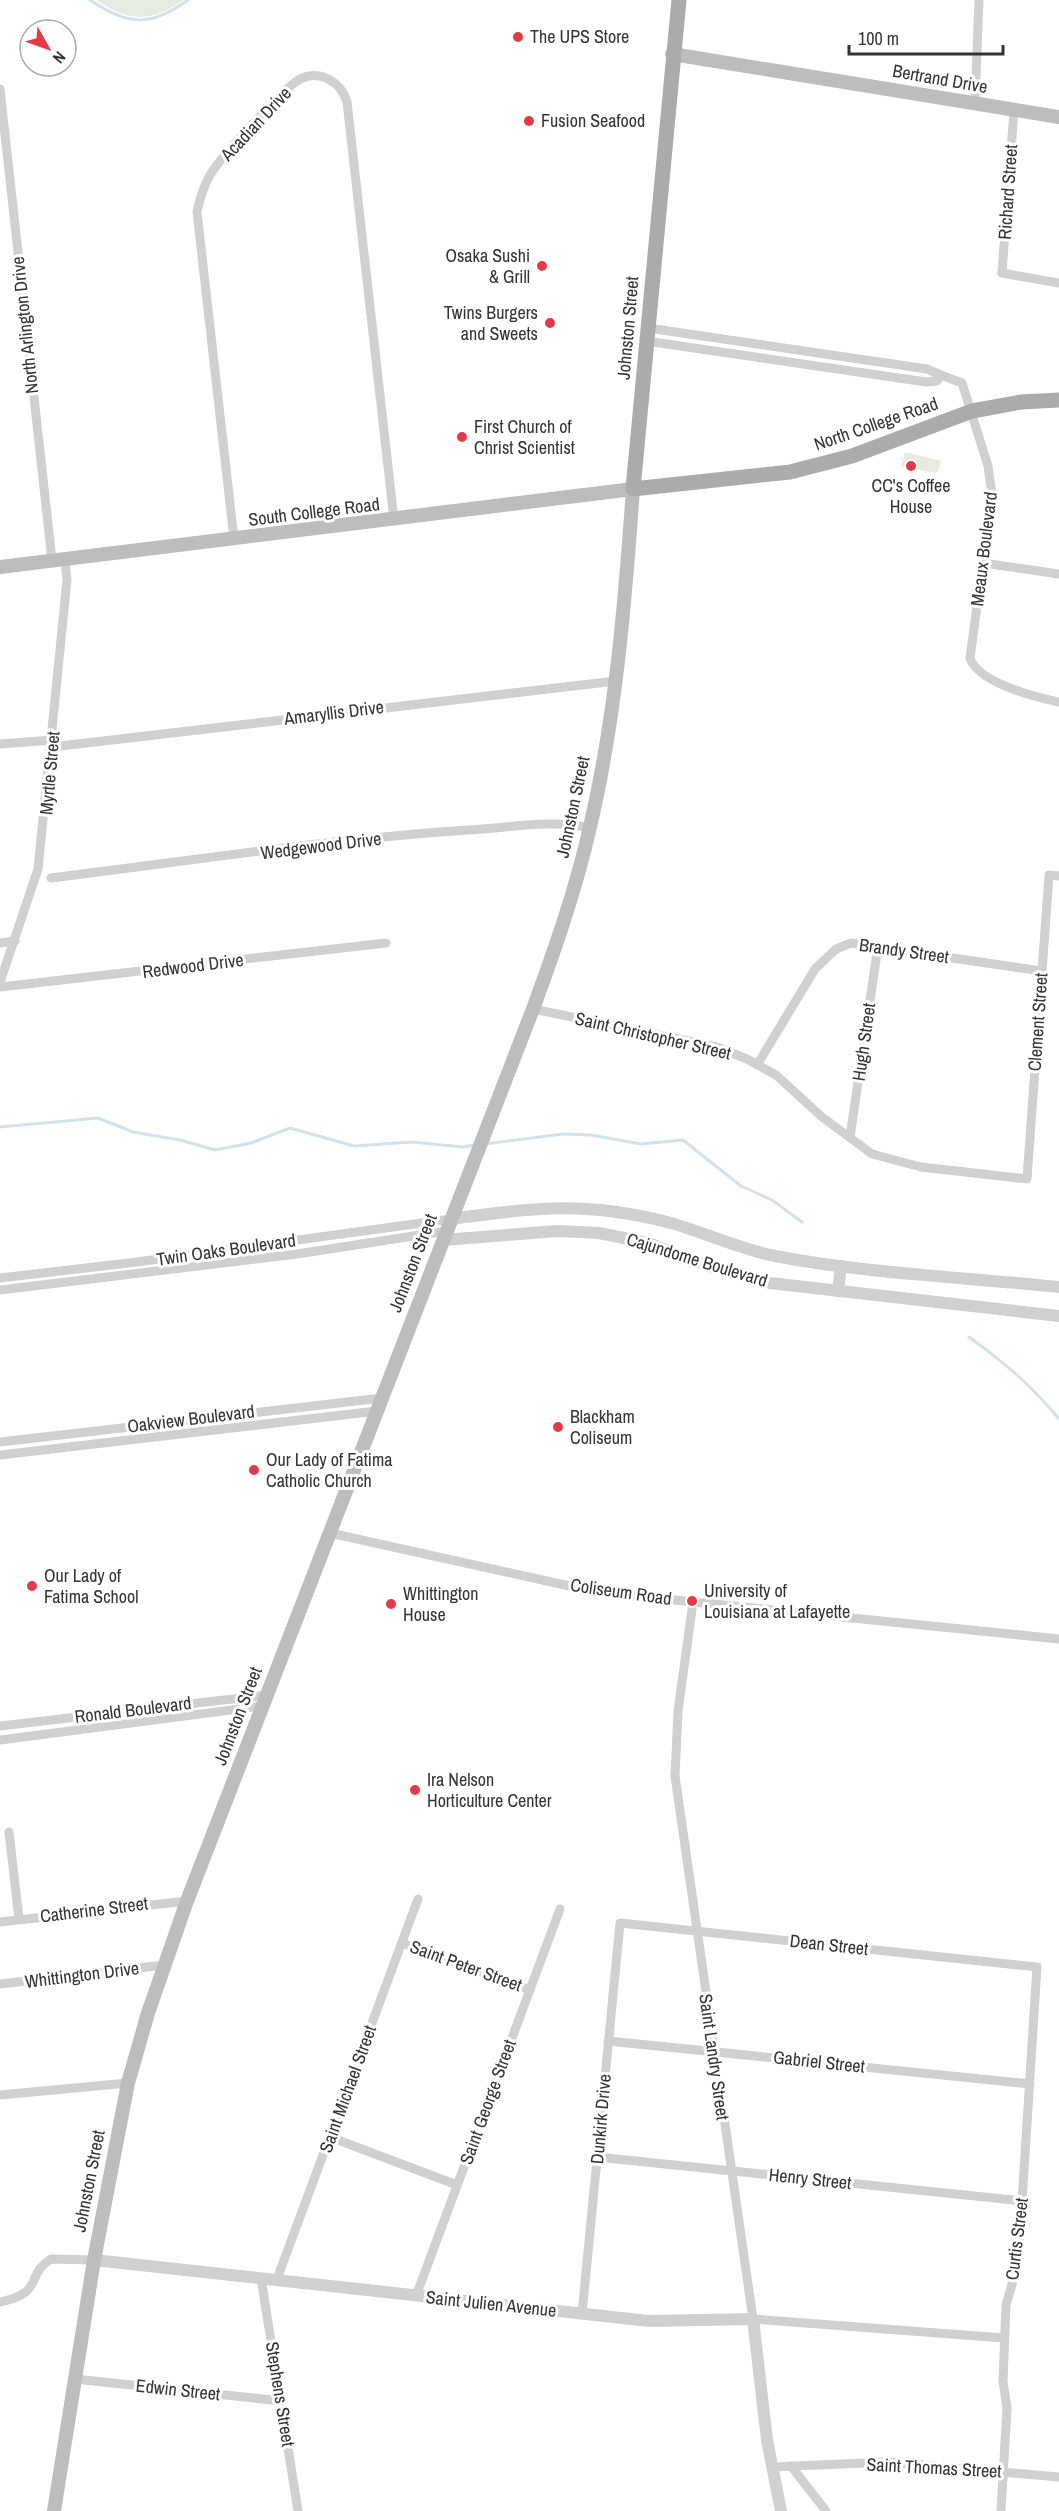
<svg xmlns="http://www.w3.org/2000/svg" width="1059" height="2511" font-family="'Archivo Narrow',sans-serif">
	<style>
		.green { fill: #e6ecdf }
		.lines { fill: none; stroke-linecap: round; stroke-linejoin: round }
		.stream { stroke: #cfe2ee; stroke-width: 3 }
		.minor { stroke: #d0d0d0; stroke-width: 9 }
		.tertiary { stroke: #d0d0d0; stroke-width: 12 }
		.secondary { stroke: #bdbdbd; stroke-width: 14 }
		.primary { stroke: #ababab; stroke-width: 15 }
		.poi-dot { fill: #e63946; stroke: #fff; stroke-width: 2 }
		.labels { text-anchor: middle; stroke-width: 6; stroke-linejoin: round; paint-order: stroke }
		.poi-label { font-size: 18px; fill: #333; stroke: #fff; text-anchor: start }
		.street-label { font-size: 18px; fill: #333; stroke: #fff }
	</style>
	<rect width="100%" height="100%" fill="#fff"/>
	<g class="green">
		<path d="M97,0H184C151,22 130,23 97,0Z"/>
		<polygon points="905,452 941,461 937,473 901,467"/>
	</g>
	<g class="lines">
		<g class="stream">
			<path d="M90,0C128,26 151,27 188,0"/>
			<polyline points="0,1127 98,1118 133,1132 180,1140 215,1150 251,1143 290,1128 354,1146 412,1142 463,1147 475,1145"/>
			<polyline points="485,1144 563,1134 591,1135 641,1144 683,1140 741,1186 772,1200 802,1222"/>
			<path d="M969,1337C1006,1364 1030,1384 1059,1419"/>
		</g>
		<g class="minor">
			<polyline points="0,89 52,560"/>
			<polyline points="975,103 979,0"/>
			<polyline points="1014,110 1002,273 1059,283"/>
			<polyline points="648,328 927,369 941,375"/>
			<path d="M646,341L926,382L937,381L941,375L962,383L988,466L992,495L970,658C978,683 1036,697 1059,702"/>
			<path d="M234,539L197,212C200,198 205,181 214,169C226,152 284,88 300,79C320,69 341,82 347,102L394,520"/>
			<polyline points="983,563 1059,574"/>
			<polyline points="0,744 53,740"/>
			<polyline points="52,747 616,681"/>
			<path d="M51,878C190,861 329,839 468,830C509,828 549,819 590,828"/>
			<polyline points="0,943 15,941"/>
			<polyline points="0,982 38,869 67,580 65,559"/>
			<polyline points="0,987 386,943"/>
			<polyline points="533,1009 717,1047 747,1059 776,1075 822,1117 872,1154 921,1167 1027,1179 1049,875 1059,876"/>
			<polyline points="757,1065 815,969 836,949 851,943 1041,971"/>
			<polyline points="850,1137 878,946"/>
			<polyline points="0,1278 137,1262 451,1219"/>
			<polyline points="0,1290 297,1254 446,1231"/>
			<polyline points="0,1442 382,1398"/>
			<polyline points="0,1455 377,1411"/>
			<polyline points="330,1533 583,1589 625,1595 1059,1639"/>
			<polyline points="693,1602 678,1711 675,1776 753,2319 1004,2338"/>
			<polyline points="0,1726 267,1695"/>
			<polyline points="0,1740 262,1706"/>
			<polyline points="9,1832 19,1919"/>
			<polyline points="0,1922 187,1901"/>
			<polyline points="402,1943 530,1990"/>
			<polyline points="0,1984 164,1965"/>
			<polyline points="608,2041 1030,2084"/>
			<polyline points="0,2095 128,2083"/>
			<polyline points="330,2137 457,2185"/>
			<polyline points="597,2157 1023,2201"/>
			<polyline points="261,2278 298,2511"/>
			<polyline points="277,2279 418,1899"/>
			<polyline points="416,2296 560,1909"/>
			<path d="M0,2302C46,2292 24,2276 51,2259L94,2260"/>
			<polyline points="582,2314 620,1923 1037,1967 1018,2264 1006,2305 1003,2381 1007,2408 1001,2511"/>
			<polyline points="75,2379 281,2401"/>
			<polyline points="791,2466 826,2511"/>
			<polyline points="772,2467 888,2462 1059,2477"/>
		</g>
		<g class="tertiary">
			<path d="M451,1219C535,1207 588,1201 671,1223C706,1233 739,1249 775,1256C869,1274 964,1277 1059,1287"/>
			<polyline points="443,1240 557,1231 599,1233 649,1243 713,1268 770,1283 1059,1316"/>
			<polyline points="838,1291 841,1266"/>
			<polyline points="94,2260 649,2321 753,2319 767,2440 781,2511"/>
		</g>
		<g class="secondary">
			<polyline points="672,54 1059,117"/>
			<path d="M0,567L633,489C625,602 616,716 590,827C576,889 555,949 533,1009L187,1901L148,2013L128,2083L94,2260L54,2511"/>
		</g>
		<polyline class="primary" points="679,0 633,489 790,472 852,456 972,411 1021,402 1059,400"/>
	</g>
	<g class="poi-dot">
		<circle cx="518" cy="37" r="6"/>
		<circle cx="529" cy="121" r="6"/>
		<circle cx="542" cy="266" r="6"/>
		<circle cx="550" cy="323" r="6"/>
		<circle cx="462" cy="437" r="6"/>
		<circle cx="911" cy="466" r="6"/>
		<circle cx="558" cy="1427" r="6"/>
		<circle cx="254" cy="1470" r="6"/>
		<circle cx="32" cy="1586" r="6"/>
		<circle cx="692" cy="1601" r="6"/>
		<circle cx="391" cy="1604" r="6"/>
		<circle cx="415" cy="1790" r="6"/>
	</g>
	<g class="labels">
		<g class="poi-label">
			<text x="530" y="43">The UPS Store</text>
			<text x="541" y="127">Fusion Seafood</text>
			<text x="530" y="262" text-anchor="end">Osaka Sushi<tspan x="530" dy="21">&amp; Grill</tspan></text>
			<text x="538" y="319" text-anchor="end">Twins Burgers<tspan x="538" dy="21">and Sweets</tspan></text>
			<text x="474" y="433">First Church of<tspan x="474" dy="21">Christ Scientist</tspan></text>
			<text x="911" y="492" text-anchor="middle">CC's Coffee<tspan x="911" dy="21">House</tspan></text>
			<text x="570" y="1423">Blackham<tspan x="570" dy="21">Coliseum</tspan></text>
			<text x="266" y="1466">Our Lady of Fatima<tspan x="266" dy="21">Catholic Church</tspan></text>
			<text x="44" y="1582">Our Lady of<tspan x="44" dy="21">Fatima School</tspan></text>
			<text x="704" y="1597">University of<tspan x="704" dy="21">Louisiana at Lafayette</tspan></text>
			<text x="403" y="1600">Whittington<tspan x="403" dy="21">House</tspan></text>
			<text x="427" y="1786">Ira Nelson<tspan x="427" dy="21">Horticulture Center</tspan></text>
		</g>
		<g class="street-label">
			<text transform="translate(940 79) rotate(10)" y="6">Bertrand Drive</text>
			<text transform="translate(256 124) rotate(-47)" y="6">Acadian Drive</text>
			<text transform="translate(1008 192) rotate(-86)" y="6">Richard Street</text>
			<text transform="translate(25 325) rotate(-96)" y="6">North Arlington Drive</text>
			<text transform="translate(628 328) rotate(-85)" y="6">Johnston Street</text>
			<text transform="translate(876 424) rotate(-19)" y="6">North College Road</text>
			<text transform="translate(314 512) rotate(-7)" y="6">South College Road</text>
			<text transform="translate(984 549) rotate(-83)" y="6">Meaux Boulevard</text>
			<text transform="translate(334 713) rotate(-7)" y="6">Amaryllis Drive</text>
			<text transform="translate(50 773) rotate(-85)" y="6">Myrtle Street</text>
			<text transform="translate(573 807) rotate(-78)" y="6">Johnston Street</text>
			<text transform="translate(321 846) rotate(-7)" y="6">Wedgewood Drive</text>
			<text transform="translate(904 951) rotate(8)" y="6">Brandy Street</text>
			<text transform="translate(193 966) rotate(-7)" y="6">Redwood Drive</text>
			<text transform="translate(1038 1022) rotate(-86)" y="6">Clement Street</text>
			<text transform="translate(653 1036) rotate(13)" y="6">Saint Christopher Street</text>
			<text transform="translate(864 1042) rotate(-82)" y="6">Hugh Street</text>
			<text transform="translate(226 1250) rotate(-8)" y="6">Twin Oaks Boulevard</text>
			<text transform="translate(697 1260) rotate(17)" y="6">Cajundome Boulevard</text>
			<text transform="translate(413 1263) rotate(-69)" y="6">Johnston Street</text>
			<text transform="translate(191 1419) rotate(-7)" y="6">Oakview Boulevard</text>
			<text transform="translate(621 1592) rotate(8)" y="6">Coliseum Road</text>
			<text transform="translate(133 1710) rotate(-7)" y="6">Ronald Boulevard</text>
			<text transform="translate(238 1716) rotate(-69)" y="6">Johnston Street</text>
			<text transform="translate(94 1910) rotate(-7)" y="6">Catherine Street</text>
			<text transform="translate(829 1945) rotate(6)" y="6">Dean Street</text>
			<text transform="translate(466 1966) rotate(20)" y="6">Saint Peter Street</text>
			<text transform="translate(82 1975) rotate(-7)" y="6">Whittington Drive</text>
			<text transform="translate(714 2057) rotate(82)" y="6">Saint Landry Street</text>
			<text transform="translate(819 2062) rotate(6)" y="6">Gabriel Street</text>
			<text transform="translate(348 2089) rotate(-70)" y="6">Saint Michael Street</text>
			<text transform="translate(488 2102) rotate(-70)" y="6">Saint George Street</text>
			<text transform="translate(601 2119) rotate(-85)" y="6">Dunkirk Drive</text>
			<text transform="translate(810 2179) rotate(6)" y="6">Henry Street</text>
			<text transform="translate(89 2181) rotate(-79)" y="6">Johnston Street</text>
			<text transform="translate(1017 2239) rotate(-83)" y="6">Curtis Street</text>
			<text transform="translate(491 2304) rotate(6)" y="6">Saint Julien Avenue</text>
			<text transform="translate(178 2390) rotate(6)" y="6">Edwin Street</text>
			<text transform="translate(280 2394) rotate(81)" y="6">Stephens Street</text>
			<text transform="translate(934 2468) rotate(3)" y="6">Saint Thomas Street</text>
		</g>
	</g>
	<g transform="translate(48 48) rotate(130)"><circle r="28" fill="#ffffff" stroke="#adadad" stroke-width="1.5"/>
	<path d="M0-4.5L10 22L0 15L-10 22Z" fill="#e63946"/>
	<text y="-9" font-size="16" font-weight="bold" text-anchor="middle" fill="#333333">N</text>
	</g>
	<path d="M849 45v9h154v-9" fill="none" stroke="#333333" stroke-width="3"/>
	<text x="858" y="45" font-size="18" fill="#333333" stroke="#ffffff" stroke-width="4.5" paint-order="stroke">100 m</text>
</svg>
